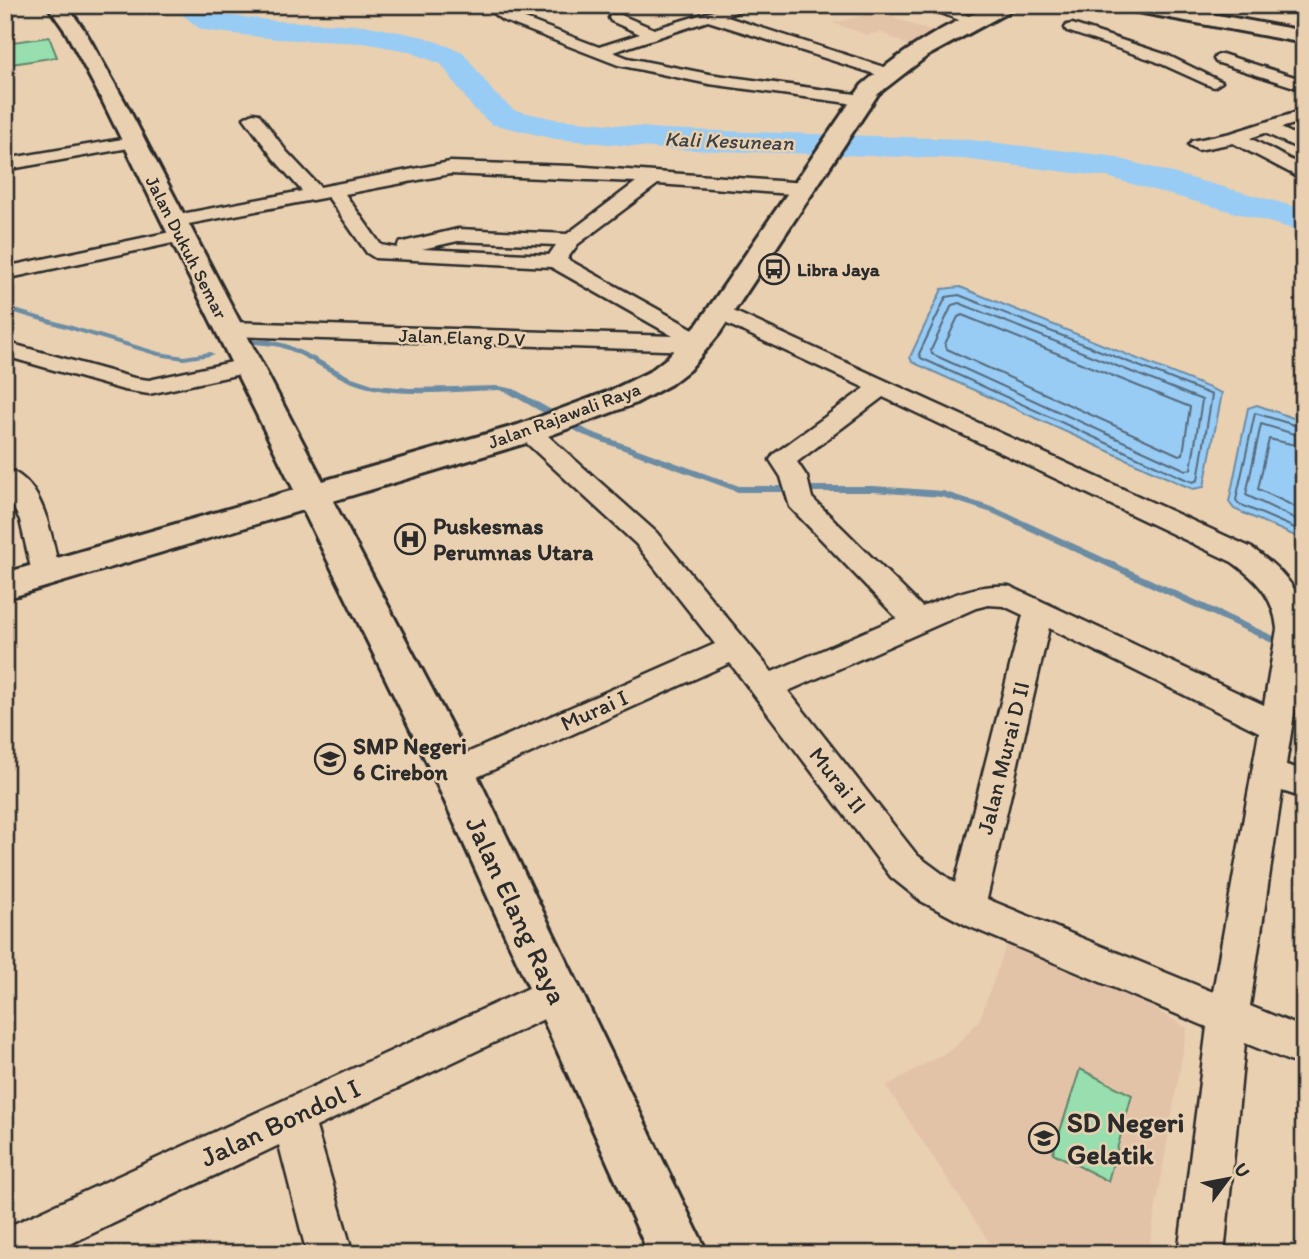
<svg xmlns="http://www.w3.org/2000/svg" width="1309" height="1259" font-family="Itim,sans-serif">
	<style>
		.built { fill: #e3c3a8 }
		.green { fill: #97dfae; stroke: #61856c; stroke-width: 2 }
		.water { fill: #98ccf5; stroke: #6c8ca4; stroke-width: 2 }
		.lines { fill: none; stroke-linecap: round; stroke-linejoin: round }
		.shore { stroke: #576b7c; stroke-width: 2 }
		.stream { fill: #6c8ca4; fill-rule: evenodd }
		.river { fill: #98ccf5; fill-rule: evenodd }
		.street-casing { stroke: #2b2b2b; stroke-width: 5 }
		.secondary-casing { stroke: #2b2b2b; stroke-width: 6 }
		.street { fill: #e9d0b1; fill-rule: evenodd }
		.secondary { fill: #e9d0b1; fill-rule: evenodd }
		.labels { text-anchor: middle; stroke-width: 5; stroke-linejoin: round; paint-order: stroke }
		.far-street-label { font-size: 19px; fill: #2b2b2b; stroke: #e9d0b1 }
		.far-poi-label { font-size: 19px; font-weight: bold; fill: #2b2b2b; stroke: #e9d0b1; text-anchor: start }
		.far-water-label { font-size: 21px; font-style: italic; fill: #3b4349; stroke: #e9d0b1 }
		.poi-label { font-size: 23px; font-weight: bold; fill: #2b2b2b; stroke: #e9d0b1; text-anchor: start }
		.street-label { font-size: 23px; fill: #2b2b2b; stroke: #e9d0b1 }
		.near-street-label { font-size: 28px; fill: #2b2b2b; stroke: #e9d0b1 }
		.near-poi-label { font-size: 28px; font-weight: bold; fill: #2b2b2b; stroke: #e9d0b1; text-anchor: start }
	</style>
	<rect width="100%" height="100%" fill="#e9d0b1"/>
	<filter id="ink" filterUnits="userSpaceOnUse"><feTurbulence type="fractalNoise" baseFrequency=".0143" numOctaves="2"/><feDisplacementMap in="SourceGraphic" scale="14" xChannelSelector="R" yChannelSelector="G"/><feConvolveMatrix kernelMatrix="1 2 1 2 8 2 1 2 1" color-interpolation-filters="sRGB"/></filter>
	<g filter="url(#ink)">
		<g class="built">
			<polygon points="875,10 932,32 909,46 881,32 867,35 833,23 865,15 862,13"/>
			<polygon points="1007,943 1134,997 1187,1028 1148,1254 997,1254 886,1086 955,1047 979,1021"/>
		</g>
		<g class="green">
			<polygon points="49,37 57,57 5,65 5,43"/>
			<polygon points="1080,1069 1132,1095 1108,1181 1053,1153"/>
		</g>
		<g class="water">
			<polygon points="960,287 1222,393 1204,487 1193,489 1181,484 912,362 910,357 942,289"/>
			<polygon points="1257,405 1304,422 1304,540 1234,509 1229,502 1248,408"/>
		</g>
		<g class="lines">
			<g class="shore">
				<polygon points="959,295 1212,395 1198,480 1193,482 1183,478 921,358 919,354 946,297"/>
				<polygon points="959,303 1202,400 1191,469 1186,470 932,354 931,350 952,305"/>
				<polygon points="962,315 1190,407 1183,454 1179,455 947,349 945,344 958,317"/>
				<polyline points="1304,428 1255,413 1236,500 1239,504 1304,532"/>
				<polyline points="1304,437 1261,424 1246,495 1304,523"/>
				<polyline points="1304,447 1269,439 1258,489 1304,511"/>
			</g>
			<g class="stream">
				<polygon points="5,306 159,352 184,356 210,352 214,354 210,356 184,360 158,356 5,310"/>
				<path d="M253,340H270L286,344L312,356L349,376L376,385L410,388L499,386L514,389L589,431L739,486H873L943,491L998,509L1304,650V658L992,513L942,497L873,492H738L583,435L508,393L499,390C453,391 403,399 358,385C331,376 308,356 280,347C271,345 262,345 253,344Z"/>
			</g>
			<polygon class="river" points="170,5 203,5 217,14 277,21 364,25 424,37 463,52 494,93 514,110 555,119 663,129 963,139 1110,156 1304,209 1304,232 1107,177 963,159 663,149 555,139 491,124 472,107 441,64 407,51 364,43 277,39 209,31 199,28"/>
			<g class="street-casing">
				<g id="street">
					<polygon points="482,5 499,5 512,14 599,47 640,34 611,21 609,18 611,15 621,15 654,29 733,5 758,5 724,16 893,70 895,73 887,78 881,76 708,21 613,52 628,58 709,74 863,95 871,100 863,105 709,84 618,65 502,20"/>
					<polygon points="922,5 943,5 983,22 976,26 971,25"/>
					<polygon points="1072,24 1167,55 1222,82 1214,87 1208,85 1155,61 1067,31 1065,28 1067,25"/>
					<polygon points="1222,54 1304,80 1304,90 1216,62 1214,59 1216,56"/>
					<polygon points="1304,110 1304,121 1281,128 1304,139 1304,151 1265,133 1250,138 1304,167 1304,180 1233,143 1198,150 1189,145 1192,141 1231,133"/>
					<path d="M253,113L259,114L286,151L320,187L450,162L572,166L805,183L814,189L805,195L658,184L578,244L567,259L706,336L709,341L704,349L696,351L229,336L221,334L218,329L221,324L229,322L673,336L551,267L375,258L367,253L328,197L173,227L166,225L163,221L166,217L302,191L274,159L244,118ZM450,174L636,182L567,234L458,229L399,243L397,248L381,245L345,194ZM458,241L556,245L549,255L422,249Z"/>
					<polygon points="134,137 140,138 143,142 140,146 5,170 5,159"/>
					<polygon points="180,230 187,232 190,236 187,240 5,279 5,267"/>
					<path d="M720,305L1252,548C1273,563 1292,580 1302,604C1309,632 1291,732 1286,765L1304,770V798L1282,791L1250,1006L1304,1028V1067L1245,1043L1224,1254H1178L1207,1027L968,926L921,901L891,877L730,663L466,782L454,786L442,782L437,773L442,764L715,644L636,544L520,437L517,432L520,427L529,425L538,427L656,532L772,672L897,618L790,507L781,477L770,460L774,454L865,388L712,317L709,312L712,307ZM883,397L1232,562C1257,580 1274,597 1277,629L1264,705L1009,586C977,584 952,595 922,607L812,498L807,477L797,462ZM988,605L1004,606L1023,615L955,883L917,855L788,691L976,608ZM1049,628L1259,732L1213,992L987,899Z"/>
					<polygon points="5,342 134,378 149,380 246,359 254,361 258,366 254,371 149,394 124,390 5,356"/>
					<path d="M5,469C45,479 52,540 60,573L56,580L46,583L36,580L32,573L20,520L5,491Z"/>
					<polygon points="555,976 569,981 574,994 569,1007 316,1127 353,1254 307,1254 279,1145 49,1254 5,1254 5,1228"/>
				</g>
			</g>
			<g class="secondary-casing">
				<g id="secondary">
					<path d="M47,5H66L85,31L125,102L323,481L518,425L612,390L649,372L667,358L699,322L862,85C900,53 946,22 994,6C1002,4 1013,5 1021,5L927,56L878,94L719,334L689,370L671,384L634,404L540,439L333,501L476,773L708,1254H649L432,773L303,510L5,599V573L294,490L103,102L66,32Z"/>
					<polygon points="1123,5 1164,5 1304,31 1304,43 1132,11"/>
				</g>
			</g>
			<use href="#street" class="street"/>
			<use href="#secondary" class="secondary"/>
		</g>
	</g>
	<defs>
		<g id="bus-ring" transform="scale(1.575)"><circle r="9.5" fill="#e9d0b1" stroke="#2b2b2b" stroke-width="1.5"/><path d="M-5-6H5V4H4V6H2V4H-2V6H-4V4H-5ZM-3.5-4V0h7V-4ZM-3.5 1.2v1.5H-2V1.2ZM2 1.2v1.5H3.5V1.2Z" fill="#2b2b2b"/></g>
		<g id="hospital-ring" transform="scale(1.575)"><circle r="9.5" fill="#e9d0b1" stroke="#2b2b2b" stroke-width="1.5"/><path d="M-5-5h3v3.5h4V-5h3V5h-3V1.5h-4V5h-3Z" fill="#2b2b2b"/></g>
		<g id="school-ring" transform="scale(1.575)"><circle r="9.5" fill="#e9d0b1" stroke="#2b2b2b" stroke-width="1.5"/><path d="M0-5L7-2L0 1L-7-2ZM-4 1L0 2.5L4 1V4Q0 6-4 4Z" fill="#2b2b2b"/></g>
	</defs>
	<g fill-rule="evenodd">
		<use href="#bus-ring" x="774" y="269"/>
		<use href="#hospital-ring" x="410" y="539"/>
		<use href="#school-ring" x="330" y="759"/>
		<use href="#school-ring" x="1044" y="1138"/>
	</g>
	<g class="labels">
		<g class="far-street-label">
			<text transform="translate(187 247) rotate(63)" y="7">Jalan Dukuh Semar</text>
			<text transform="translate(462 337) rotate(2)" y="7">Jalan Elang D V</text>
			<text transform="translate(564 415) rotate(-20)" y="7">Jalan Rajawali Raya</text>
		</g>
		<g class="far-poi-label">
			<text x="797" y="276">Libra Jaya</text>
		</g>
		<g class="far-water-label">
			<text transform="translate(729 141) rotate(2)" y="7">Kali Kesunean</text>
		</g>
		<g class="poi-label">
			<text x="433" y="534">Puskesmas<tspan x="433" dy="26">Perumnas Utara</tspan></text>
			<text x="353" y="754">SMP Negeri<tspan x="353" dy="26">6 Cirebon</tspan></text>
		</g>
		<g class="street-label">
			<text transform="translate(594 710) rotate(-24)" y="8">Murai I</text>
			<text transform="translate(1003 758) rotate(-76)" y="8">Jalan Murai D II</text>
			<text transform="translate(838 780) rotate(52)" y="8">Murai II</text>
		</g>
		<g class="near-street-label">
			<text transform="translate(517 910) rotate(65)" y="10">Jalan Elang Raya</text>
			<text transform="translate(280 1122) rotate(-25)" y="10">Jalan Bondol I</text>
		</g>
		<g class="near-poi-label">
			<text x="1067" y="1132">SD Negeri<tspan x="1067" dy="32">Gelatik</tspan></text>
		</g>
	</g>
	<rect width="1309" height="1259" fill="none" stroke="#e9d0b1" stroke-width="28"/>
	<rect x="14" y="14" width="1281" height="1231" fill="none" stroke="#2b2b2b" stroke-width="2.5" filter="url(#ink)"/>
	<g transform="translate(1228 1179) rotate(58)" stroke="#e9d0b1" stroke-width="5" paint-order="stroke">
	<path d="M0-5L12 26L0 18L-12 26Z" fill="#2b2b2b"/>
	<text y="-10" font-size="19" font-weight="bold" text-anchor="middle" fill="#2b2b2b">U</text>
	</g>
</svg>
